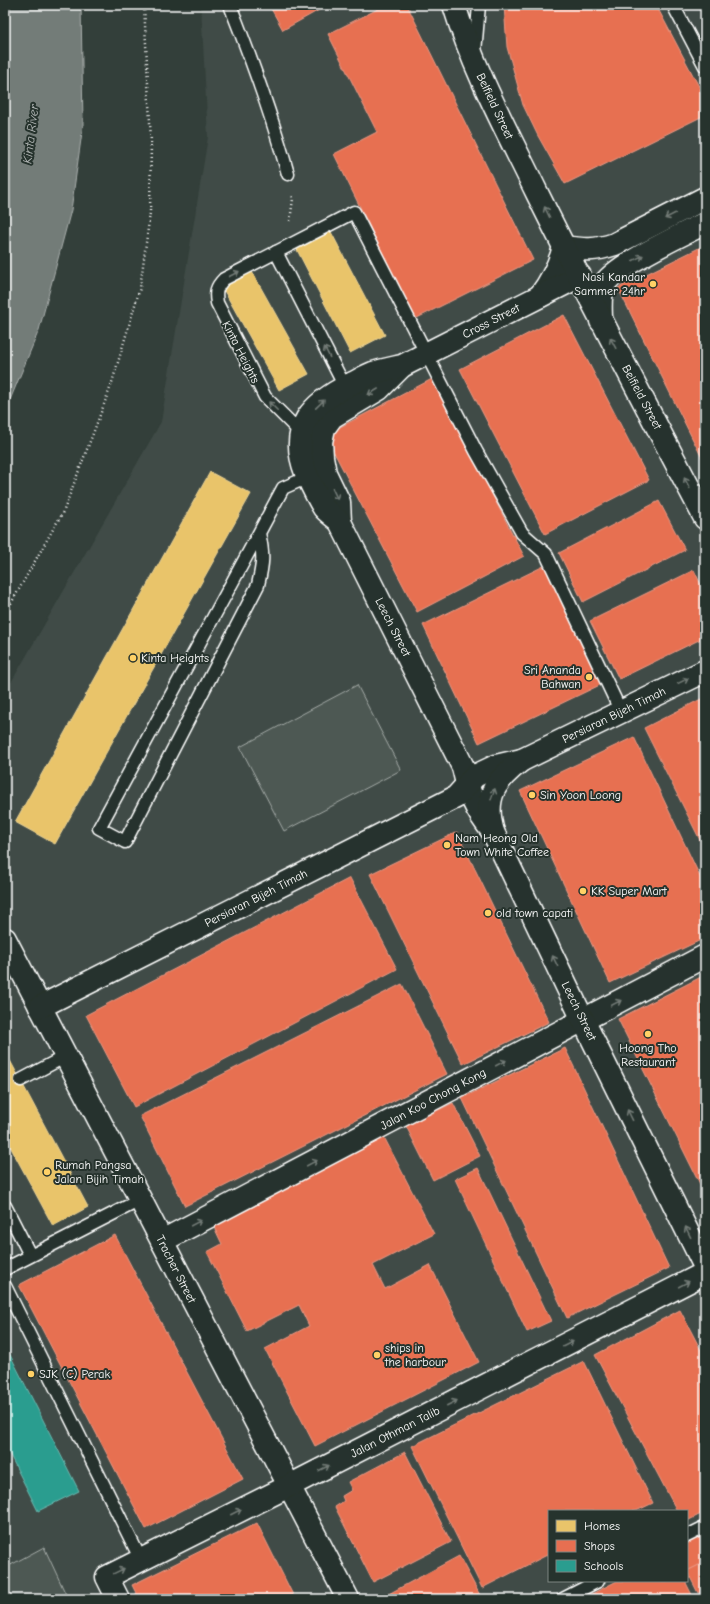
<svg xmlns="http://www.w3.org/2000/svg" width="710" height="1604" font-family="'Comic Neue',sans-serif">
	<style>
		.built { fill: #404c47; fill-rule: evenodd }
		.green { fill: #4d5853; stroke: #a6aca9 }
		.water { fill: #737b78; stroke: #abb0ae }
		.homes { fill: #e9c46a; stroke: #f0d697 }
		.shops { fill: #e76f51; stroke: #ee9a85 }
		.schools { fill: #2a9d8f; stroke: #6abab1 }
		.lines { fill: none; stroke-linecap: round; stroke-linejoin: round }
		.lane-casing { stroke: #fff; stroke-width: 15 }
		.street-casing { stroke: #fff; stroke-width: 25 }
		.secondary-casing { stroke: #fff; stroke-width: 25 }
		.path { stroke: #fff; stroke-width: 2.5; stroke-dasharray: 1 3; stroke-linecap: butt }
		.lane { stroke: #26332d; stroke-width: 12 }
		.street { stroke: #26332d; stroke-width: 22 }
		.secondary { stroke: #26332d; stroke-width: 22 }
		.oneway { stroke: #727a76 }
		.poi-dot { fill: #ffd166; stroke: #26332d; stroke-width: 1.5 }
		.labels { text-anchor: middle; stroke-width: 4; stroke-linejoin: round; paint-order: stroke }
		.street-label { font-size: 12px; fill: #fff; stroke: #26332d }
		.poi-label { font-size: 12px; fill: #fff; stroke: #26332d; text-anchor: start }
		.water-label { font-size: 13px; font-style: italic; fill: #b9bdbc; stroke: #26332d }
	</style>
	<rect width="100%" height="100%" fill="#333f3a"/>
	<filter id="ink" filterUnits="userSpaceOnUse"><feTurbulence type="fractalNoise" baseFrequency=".025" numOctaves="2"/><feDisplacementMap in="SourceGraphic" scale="8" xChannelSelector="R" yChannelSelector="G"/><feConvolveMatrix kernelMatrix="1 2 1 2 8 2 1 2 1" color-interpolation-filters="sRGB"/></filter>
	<g filter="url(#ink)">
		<path class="built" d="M201,5H705V1599H5V693L161,422L208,137ZM549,1511H687V1581H549Z"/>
		<g class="green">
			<polygon points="357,685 401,770 284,831 240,747"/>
			<polygon points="44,1547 68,1599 5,1599 5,1568"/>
		</g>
		<polygon class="water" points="5,5 81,5 83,125 71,210 39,330 5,412"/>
		<g class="homes">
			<polygon points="329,228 385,335 350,353 295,246"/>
			<polygon points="251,270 309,374 279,390 222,287"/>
			<polygon points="210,472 251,494 55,844 15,822"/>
			<polygon points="5,1051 88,1207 53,1226 5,1137"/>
		</g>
		<g class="shops">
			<polygon points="269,5 328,5 283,30"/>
			<polygon points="386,5 407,5 533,260 415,319 334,154 377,132 328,34"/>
			<polygon points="504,5 656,5 705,98 705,115 565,184 538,136 523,105 507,47"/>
			<polygon points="705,245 705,464 618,288"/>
			<polygon points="564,315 649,480 545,534 460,369"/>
			<polygon points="432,379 524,556 417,612 325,435"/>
			<polygon points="659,501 685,550 583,602 559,553"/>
			<polygon points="548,564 604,683 479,743 423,625"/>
			<polygon points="694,570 705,593 705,637 619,679 590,621"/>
			<polygon points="705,697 705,850 644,728"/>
			<polygon points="634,737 705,887 705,938 610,983 520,791"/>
			<polygon points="457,832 549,1022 463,1064 370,874"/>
			<polygon points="350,878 397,969 134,1107 86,1015"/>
			<polygon points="705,975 705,1194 618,1019"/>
			<polygon points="402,984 447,1074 185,1206 140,1116"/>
			<polygon points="565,1048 669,1268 567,1318 462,1098"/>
			<polygon points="453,1103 480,1156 433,1180 406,1126"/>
			<polygon points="384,1137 434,1234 373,1265 385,1289 430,1265 479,1362 315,1446 265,1349 309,1326 299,1305 247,1331 207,1252 222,1244 213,1225"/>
			<polygon points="478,1168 551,1321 527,1332 455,1179"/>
			<polygon points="115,1235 243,1479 146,1529 19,1285"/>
			<polygon points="680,1310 705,1358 705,1512 687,1521 687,1511 677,1511 595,1355"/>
			<polygon points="584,1361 653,1503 636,1511 549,1511 549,1554 482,1588 412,1446"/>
			<polygon points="405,1452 451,1542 373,1582 335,1507 344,1501 342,1496 352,1490 348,1482"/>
			<polygon points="257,1523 295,1599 139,1599 132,1585"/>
			<polygon points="705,1531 705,1562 687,1571 687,1541"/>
			<polygon points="459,1556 482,1599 384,1599 383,1597"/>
			<polygon points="705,1562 705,1590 698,1593 687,1571"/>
			<polygon points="617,1581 685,1581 694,1599 582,1599"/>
		</g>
		<polygon class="schools" points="5,1345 79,1491 38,1511 5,1445"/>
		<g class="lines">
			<g class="lane-casing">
				<g id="lane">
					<path d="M230,5C252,61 272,116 288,174"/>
					<polyline points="673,5 705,66"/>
					<polyline points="475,52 479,5"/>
					<polyline points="276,252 345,387"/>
					<path d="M301,433L265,397L217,303C215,292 216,287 224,279L354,212L476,451L522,533L546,554L621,712"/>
					<path d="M259,533C264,556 263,563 258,585L125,842L99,828L259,533L283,488L308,477"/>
					<polyline points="21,1080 66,1056"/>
					<polyline points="5,1206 30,1255"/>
					<polyline points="5,1269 140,1200"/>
					<polyline points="5,1286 141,1560"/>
					<polyline points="687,1536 705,1527"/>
					<polyline points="563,1599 598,1581"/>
				</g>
			</g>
			<g class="street-casing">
				<g id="street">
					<path d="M540,296C552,280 559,266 564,247C585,250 594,251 615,244L705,198"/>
					<path d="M601,321C601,309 599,295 604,285C613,266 684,234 705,223"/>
					<polyline points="340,522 339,502 325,473 322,457 321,442 324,428 332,417 379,389 401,367"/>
					<path d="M493,832C475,810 469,794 463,767L340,522C335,517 328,513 324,508C317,497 311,484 306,473C288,427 312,403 351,384C358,381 365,376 373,373C382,370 393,368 402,366L580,276"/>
					<polyline points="5,939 348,1599"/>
					<polyline points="40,1007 456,797 475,776 496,766 522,760"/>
					<polyline points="162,1241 705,956"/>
					<polyline points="118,1599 107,1577 289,1486 705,1273"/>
				</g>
			</g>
			<g class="secondary-casing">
				<g id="secondary">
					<path d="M454,5C474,71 507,131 537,193C591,302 648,410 705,518"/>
					<path d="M705,671L522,760C495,780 483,797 493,832L583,1020L705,1267"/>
				</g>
			</g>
			<g class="path">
				<polyline points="290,221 293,199 292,194"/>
				<polyline points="5,614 64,510 111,386 140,288 150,213 151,142 144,5"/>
			</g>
			<use href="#lane" class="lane"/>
			<use href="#street" class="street"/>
			<use href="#secondary" class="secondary"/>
		</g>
		<defs><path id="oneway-shaft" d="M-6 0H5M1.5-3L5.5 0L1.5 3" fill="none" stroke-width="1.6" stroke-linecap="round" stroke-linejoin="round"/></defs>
		<g class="oneway">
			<use href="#oneway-shaft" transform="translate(547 212) rotate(-116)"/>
			<use href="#oneway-shaft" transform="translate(670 216) rotate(153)"/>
			<use href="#oneway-shaft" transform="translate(638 258) rotate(-28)"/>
			<use href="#oneway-shaft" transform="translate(234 274) rotate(-27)"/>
			<use href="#oneway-shaft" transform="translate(613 343) rotate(-118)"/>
			<use href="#oneway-shaft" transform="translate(327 352) rotate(-117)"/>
			<use href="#oneway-shaft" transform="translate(373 392) rotate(150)"/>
			<use href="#oneway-shaft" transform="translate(320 404) rotate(-44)"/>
			<use href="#oneway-shaft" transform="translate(273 406) rotate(-135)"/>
			<use href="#oneway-shaft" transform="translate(687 483) rotate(-118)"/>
			<use href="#oneway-shaft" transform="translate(335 494) rotate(65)"/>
			<use href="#oneway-shaft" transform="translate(683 681) rotate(-26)"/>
			<use href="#oneway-shaft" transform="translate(493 794) rotate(-70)"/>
			<use href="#oneway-shaft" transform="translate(555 961) rotate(-116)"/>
			<use href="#oneway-shaft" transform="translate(616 1003) rotate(-28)"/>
			<use href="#oneway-shaft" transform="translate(501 1063) rotate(-28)"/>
			<use href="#oneway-shaft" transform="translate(630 1115) rotate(-116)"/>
			<use href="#oneway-shaft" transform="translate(312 1163) rotate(-28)"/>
			<use href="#oneway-shaft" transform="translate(196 1223) rotate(-28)"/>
			<use href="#oneway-shaft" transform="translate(688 1232) rotate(-116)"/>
			<use href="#oneway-shaft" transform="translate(684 1284) rotate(-28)"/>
			<use href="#oneway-shaft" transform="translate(568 1344) rotate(-27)"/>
			<use href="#oneway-shaft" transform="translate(452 1403) rotate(-27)"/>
			<use href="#oneway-shaft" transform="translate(324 1468) rotate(-27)"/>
			<use href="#oneway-shaft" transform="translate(236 1512) rotate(-27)"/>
			<use href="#oneway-shaft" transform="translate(119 1571) rotate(-26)"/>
		</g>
	</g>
	<g class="poi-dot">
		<circle cx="653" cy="284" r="4"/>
		<circle cx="133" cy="658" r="4"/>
		<circle cx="589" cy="677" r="4"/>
		<circle cx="532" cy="795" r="4"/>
		<circle cx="447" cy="845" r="4"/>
		<circle cx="583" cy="891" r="4"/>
		<circle cx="488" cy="913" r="4"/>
		<circle cx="648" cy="1034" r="4"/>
		<circle cx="47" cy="1172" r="4"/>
		<circle cx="377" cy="1355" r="4"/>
		<circle cx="31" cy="1374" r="4"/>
	</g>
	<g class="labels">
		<g class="street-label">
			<text transform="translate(495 106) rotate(65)" y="4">Belfield Street</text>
			<text transform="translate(491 321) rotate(-27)" y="4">Cross Street</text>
			<text transform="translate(241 352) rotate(63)" y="4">Kinta Heights</text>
			<text transform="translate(642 397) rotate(62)" y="4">Belfield Street</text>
			<text transform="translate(393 627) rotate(63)" y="4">Leech Street</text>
			<text transform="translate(614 715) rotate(-26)" y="4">Persiaran Bijeh Timah</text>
			<text transform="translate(256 898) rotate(-27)" y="4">Persiaran Bijeh Timah</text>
			<text transform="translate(579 1011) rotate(64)" y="4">Leech Street</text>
			<text transform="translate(433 1099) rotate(-28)" y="4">Jalan Koo Chong Kong</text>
			<text transform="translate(176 1269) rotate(63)" y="4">Tracher Street</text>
			<text transform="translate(395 1432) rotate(-27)" y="4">Jalan Othman Talib</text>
		</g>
		<g class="poi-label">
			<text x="645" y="281" text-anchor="end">Nasi Kandar<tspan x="645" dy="14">Sammer 24hr</tspan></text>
			<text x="141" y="662">Kinta Heights</text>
			<text x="581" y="674" text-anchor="end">Sri Ananda<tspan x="581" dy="14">Bahwan</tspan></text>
			<text x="540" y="799">Sin Yoon Loong</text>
			<text x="455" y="842">Nam Heong Old<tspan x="455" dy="14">Town White Coffee</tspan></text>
			<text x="591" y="895">KK Super Mart</text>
			<text x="496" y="917">old town capati</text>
			<text x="648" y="1052" text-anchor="middle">Hoong Tho<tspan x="648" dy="14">Restaurant</tspan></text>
			<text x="55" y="1169">Rumah Pangsa<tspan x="55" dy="14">Jalan Bijih Timah</tspan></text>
			<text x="385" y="1352">ships in<tspan x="385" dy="14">the harbour</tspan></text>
			<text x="39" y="1378">SJK (C) Perak</text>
		</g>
		<g class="water-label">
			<text transform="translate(30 134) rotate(-83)" y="5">Kinta River</text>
		</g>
	</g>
	<rect width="710" height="1604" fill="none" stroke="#26332d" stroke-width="20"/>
	<rect x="10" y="10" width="690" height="1584" fill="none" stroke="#fff" stroke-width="1.5" filter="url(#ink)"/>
	<rect x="548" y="1510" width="140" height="72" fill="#26332d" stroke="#7d8581"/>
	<rect x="556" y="1520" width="20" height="12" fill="#e9c46a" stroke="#7d8581"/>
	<text x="584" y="1530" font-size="12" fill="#ffffff">Homes</text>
	<rect x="556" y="1540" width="20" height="12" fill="#e76f51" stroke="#7d8581"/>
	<text x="584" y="1550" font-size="12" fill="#ffffff">Shops</text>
	<rect x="556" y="1560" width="20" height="12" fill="#2a9d8f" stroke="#7d8581"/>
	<text x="584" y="1570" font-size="12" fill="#ffffff">Schools</text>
</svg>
